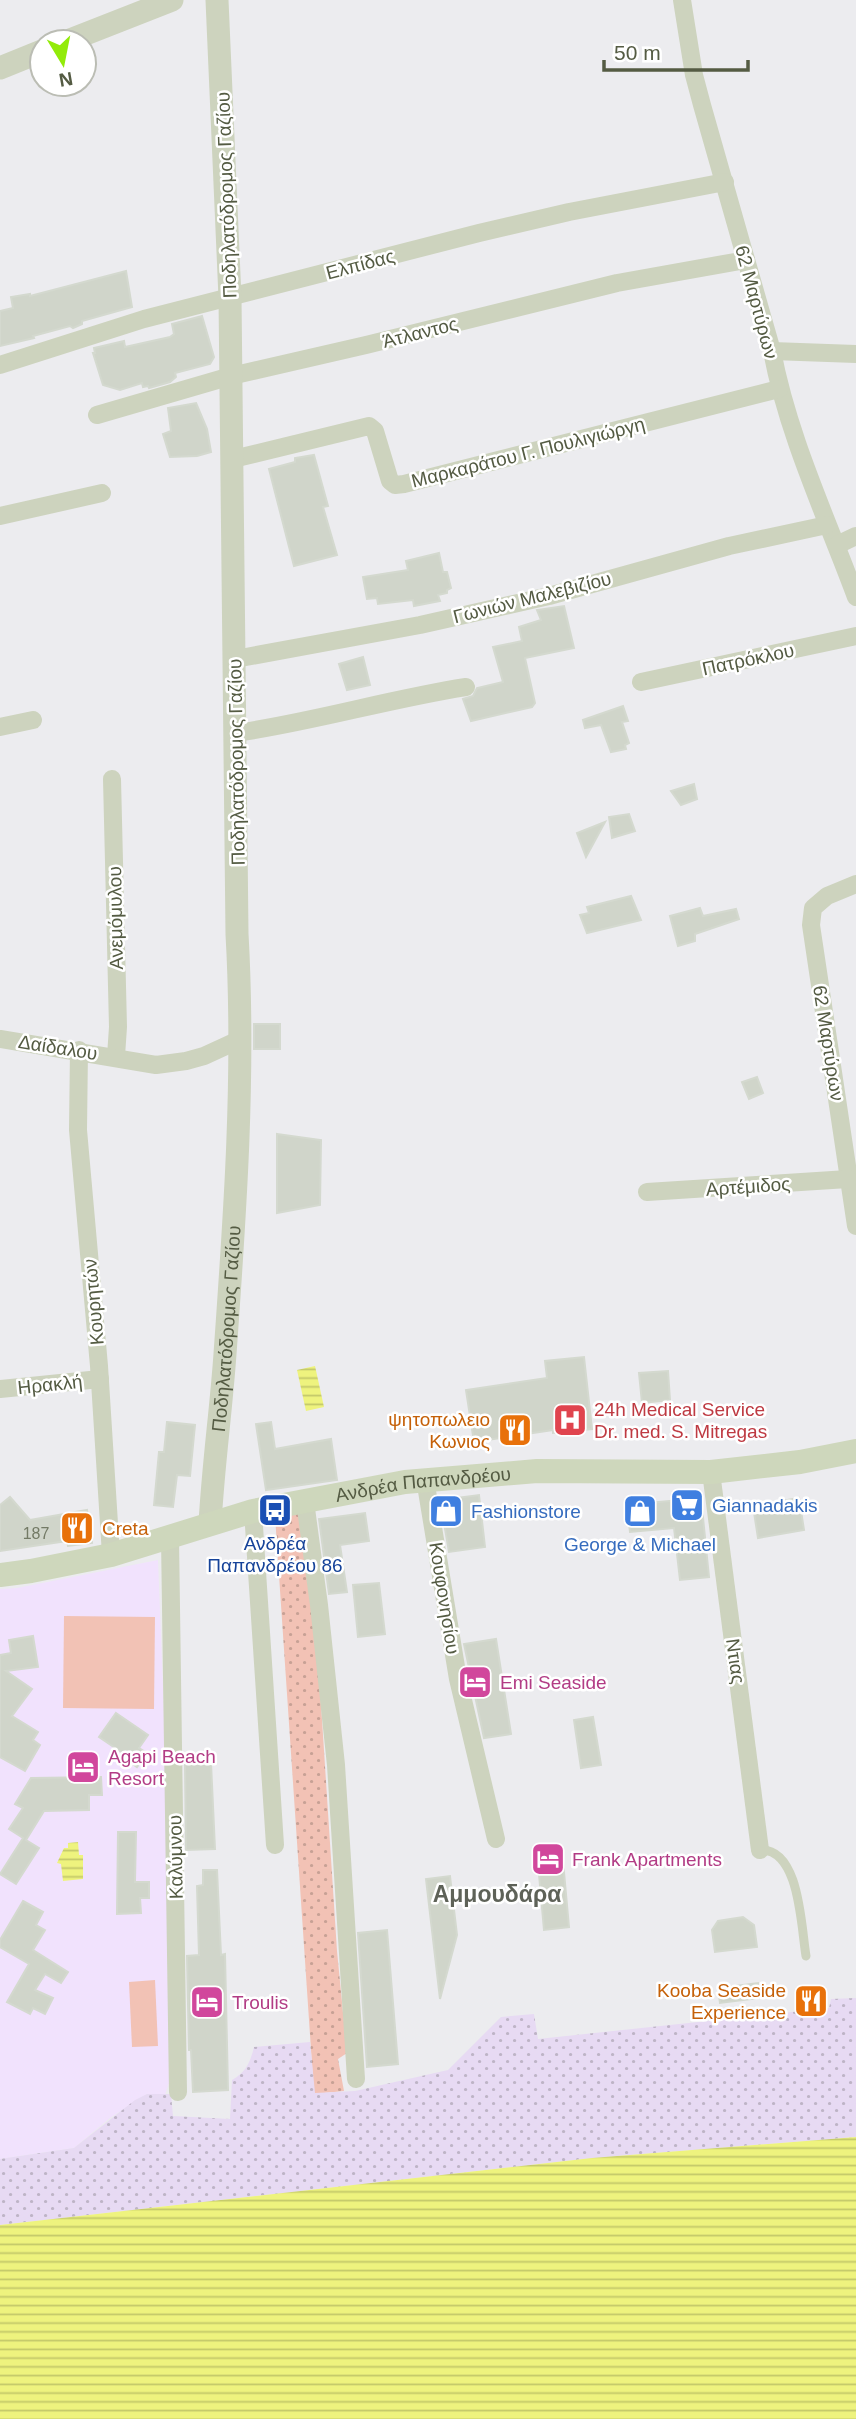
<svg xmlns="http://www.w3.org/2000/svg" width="856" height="2419" font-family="Arial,sans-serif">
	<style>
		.commercial { fill: #f1e2fd }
		.grass { fill: url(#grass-dots) }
		.sand { fill: url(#sand-dots) }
		.pitch { fill: #f2c2b5 }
		.water { fill: url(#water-rules) }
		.building { fill: #d0d5ca; stroke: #d4d9cf; stroke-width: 2 }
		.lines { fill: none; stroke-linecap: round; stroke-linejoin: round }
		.service { stroke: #cdd3be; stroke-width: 9 }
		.minor { stroke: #cdd3be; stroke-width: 18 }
		.tertiary { stroke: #cdd3be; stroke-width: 23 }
		.secondary { stroke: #ced7bc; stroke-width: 24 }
		.labels { text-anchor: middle; stroke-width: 5; stroke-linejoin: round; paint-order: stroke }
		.number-label { font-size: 16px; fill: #737a65 }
		.street-label { font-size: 19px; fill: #545b43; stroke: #fff }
		.health-label { font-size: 19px; fill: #be3a42; stroke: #fff; text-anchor: start }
		.food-label { font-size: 19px; fill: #c56008; stroke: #fff; text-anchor: end }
		.shop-label { font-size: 19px; fill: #366cbe; stroke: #fff; text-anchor: start }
		.transit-label { font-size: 19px; fill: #164399; stroke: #fff }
		.hotel-label { font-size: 19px; fill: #b23c85; stroke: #fff; text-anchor: start }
		.quarter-label { font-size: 23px; font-weight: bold; fill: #5e6258; stroke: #fff }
	</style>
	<defs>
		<pattern id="grass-dots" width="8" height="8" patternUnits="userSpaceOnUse" patternTransform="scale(1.75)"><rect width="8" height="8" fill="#f2c2b5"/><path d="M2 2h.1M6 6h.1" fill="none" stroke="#c7a195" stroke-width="1.8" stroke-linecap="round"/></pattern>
		<pattern id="sand-dots" width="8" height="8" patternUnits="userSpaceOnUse" patternTransform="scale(1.75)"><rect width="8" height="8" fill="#e7daf3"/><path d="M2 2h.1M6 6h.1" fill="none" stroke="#beb4c6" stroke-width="1.8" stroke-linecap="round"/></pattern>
		<pattern id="water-rules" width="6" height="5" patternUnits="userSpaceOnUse" patternTransform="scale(1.75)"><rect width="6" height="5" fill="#eef37e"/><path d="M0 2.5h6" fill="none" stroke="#c3c869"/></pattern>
	</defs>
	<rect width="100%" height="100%" fill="#ececef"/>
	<polygon class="commercial" points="158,1560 173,1946 173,2071 165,2095 147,2094 110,2118 74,2148 0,2159 0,1589 17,1588"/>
	<polygon class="grass" points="301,1509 318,1658 337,1951 347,2053 338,2059 344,2091 314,2094 275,1516"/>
	<path class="sand" d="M856,1998V2137L592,2158L0,2225V2159L74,2148L135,2100L147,2094H171L173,2116L230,2119L232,2080C246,2072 250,2063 254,2047L310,2042L315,2093L355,2091L448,2070L501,2017L534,2014L538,2039L829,2008L831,1999Z"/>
	<g class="pitch">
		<polygon points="64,1616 155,1617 154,1709 63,1708"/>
		<polygon points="155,1980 158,2046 132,2047 129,1982"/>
	</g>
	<g class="water">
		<polygon points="315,1366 324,1407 306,1411 297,1370"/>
		<polygon points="78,1842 79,1855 83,1855 83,1879 63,1881 61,1864 57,1863 64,1848 68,1848 68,1843"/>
		<polygon points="856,2137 856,2419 0,2419 0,2225 592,2158"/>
	</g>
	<g class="building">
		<polygon points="126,271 132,307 82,321 82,324 73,328 70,326 33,336 34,338 0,346 0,311 13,308 11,297 30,294 30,296"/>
		<polygon points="202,316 214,357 210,364 175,373 176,377 170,382 149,388 148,386 143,387 142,383 120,390 103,385 93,353 95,353 94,348 124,341 125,347 170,337 174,334 172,324"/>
		<polygon points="196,403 207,429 211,452 197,456 170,457 163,434 171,431 168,408"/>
		<polygon points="314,455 328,506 323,507 337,555 294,566 269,469 295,462 295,458"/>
		<polygon points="439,553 443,572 447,572 451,588 447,590 447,593 438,595 440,601 414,606 413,600 378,604 377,598 367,599 363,577 408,570 406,561"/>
		<polygon points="564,606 574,648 525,658 535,703 532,707 471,721 463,699 473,696 477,688 503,682 493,647 522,641 519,627 541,620 537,610"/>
		<polygon points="363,657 370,685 347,690 339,664"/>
		<polygon points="623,706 628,721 622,722 629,743 625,745 626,749 611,752 601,725 585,728 583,720"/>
		<polygon points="694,784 697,799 681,805 671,791"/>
		<polygon points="629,814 635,831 612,838 609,817"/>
		<polygon points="605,822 586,857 577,833"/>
		<polygon points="631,896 641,920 587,933 580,915 589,913 587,907"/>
		<polygon points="700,908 703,916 736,909 739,919 695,934 695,941 678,946 670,916"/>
		<rect x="254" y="1024" width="26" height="25"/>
		<polygon points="757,1077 763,1093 749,1099 742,1082"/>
		<polygon points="277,1134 321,1140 320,1205 277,1213"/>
		<polygon points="584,1357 592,1429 553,1433 553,1430 474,1442 466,1390 547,1378 545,1361"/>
		<polygon points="668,1371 670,1400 642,1403 639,1373"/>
		<polygon points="167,1422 195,1425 190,1476 177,1475 173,1507 154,1505 159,1452 164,1452"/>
		<polygon points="271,1422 275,1449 331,1439 337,1480 266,1490 256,1424"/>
		<polygon points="479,1495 485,1547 449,1552 440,1500"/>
		<polygon points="10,1497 30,1520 87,1510 92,1543 68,1546 67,1541 0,1551 0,1505"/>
		<polygon points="701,1498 709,1577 680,1580 674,1528 630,1532 627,1505"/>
		<polygon points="799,1498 804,1530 758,1538 753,1506"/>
		<polygon points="365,1513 369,1541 340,1545 347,1592 329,1594 319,1519"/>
		<polygon points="379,1583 385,1634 358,1637 353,1585"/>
		<polygon points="33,1636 38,1667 6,1671 32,1689 12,1716 38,1732 33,1740 40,1745 25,1771 0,1757 0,1655 11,1653 9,1640"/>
		<polygon points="496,1639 511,1734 484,1738 464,1644"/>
		<polygon points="116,1713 148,1735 139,1748 147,1753 137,1767 123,1757 124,1754 99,1737"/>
		<polygon points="593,1717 601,1765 581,1768 574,1720"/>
		<polygon points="211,1763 215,1849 186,1850 185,1764"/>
		<polygon points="101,1777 102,1795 89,1795 89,1810 44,1811 26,1840 39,1848 16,1884 0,1874 23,1838 9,1829 23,1808 15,1804 31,1778"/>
		<polygon points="118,1832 136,1832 135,1882 149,1882 149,1898 140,1898 141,1913 117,1914"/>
		<polygon points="562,1850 569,1927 544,1930 537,1852"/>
		<polygon points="203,1870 217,1870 221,1955 225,1954 228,2090 193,2092 191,2050 189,2050 187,1956 199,1955 197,1886 203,1885"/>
		<polygon points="450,1876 457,1935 440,1999 426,1879"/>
		<polygon points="23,1901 43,1912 36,1925 45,1930 33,1950 68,1972 61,1983 45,1974 35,1990 53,1998 45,2014 33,2008 30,2014 7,2002 29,1964 0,1947 0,1940"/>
		<polygon points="743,1917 754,1925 757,1947 715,1952 712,1930 718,1921"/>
		<polygon points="387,1930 398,2064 367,2067 358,1933"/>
		<polygon points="758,1983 760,1998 720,2003 718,1988"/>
	</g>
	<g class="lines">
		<path class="service" d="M760,1850C800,1848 801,1927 806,1956"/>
		<g class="minor">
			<path d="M682,0L694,75L702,105L772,351C788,436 826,516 856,597"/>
			<polyline points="772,351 856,354"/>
			<polyline points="0,365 144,319 479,233 569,212 725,182"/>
			<polyline points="97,415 231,376 366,345 617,283 746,260"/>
			<polyline points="233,459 369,426 375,431 390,481 395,485 404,484 779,389"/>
			<polyline points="0,516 102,493"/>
			<polyline points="837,545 856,536"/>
			<polyline points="235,659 420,625 549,596 729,546 827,525"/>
			<polyline points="641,682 856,636"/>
			<polyline points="0,727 33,720"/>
			<path d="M236,733C313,722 389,699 466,687"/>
			<polyline points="112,779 118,1027 116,1056"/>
			<polyline points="856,884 827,896 813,908 811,925 856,1226"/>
			<polyline points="0,1039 156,1065 186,1061 204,1056 241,1039"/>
			<polyline points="79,1050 78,1130 99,1366 111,1555"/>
			<polyline points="647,1192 848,1179"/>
			<polyline points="0,1389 100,1379"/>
			<polyline points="711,1472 760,1850"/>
			<polyline points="425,1479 458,1679 496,1839"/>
			<polyline points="305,1501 319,1605 336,1765 356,2079"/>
			<polyline points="253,1511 275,1845"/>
			<polyline points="170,1538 178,2092"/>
		</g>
		<g class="tertiary">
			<polyline points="65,42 172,0"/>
			<polyline points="0,68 42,51"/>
			<path id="s1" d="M210,1524C213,1467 221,1411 225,1354C235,1214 245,1074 237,934L230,298L217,0"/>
		</g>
		<path class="secondary" id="s2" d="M0,1575L31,1571L111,1555L253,1511L405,1482L537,1471L711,1472L800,1462L856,1451"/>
	</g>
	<defs>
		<g id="hospital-square" transform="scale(1.75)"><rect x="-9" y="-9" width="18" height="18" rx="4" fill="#e0444e" stroke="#fff"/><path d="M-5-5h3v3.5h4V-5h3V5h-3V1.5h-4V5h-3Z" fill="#fff"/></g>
		<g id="restaurant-square" transform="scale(1.75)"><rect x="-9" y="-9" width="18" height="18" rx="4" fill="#e8710a" stroke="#fff"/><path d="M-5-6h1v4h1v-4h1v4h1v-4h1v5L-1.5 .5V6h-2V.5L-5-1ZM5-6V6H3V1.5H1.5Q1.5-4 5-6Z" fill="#fff"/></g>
		<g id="supermarket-square" transform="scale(1.75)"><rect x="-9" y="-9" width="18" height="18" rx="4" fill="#3f7fe0" stroke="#fff"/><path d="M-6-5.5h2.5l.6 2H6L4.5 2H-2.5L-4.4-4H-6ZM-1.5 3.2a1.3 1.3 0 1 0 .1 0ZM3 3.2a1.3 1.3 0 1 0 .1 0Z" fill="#fff"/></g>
		<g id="bus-square" transform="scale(1.75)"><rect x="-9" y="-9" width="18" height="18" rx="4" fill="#1a4fb4" stroke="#fff"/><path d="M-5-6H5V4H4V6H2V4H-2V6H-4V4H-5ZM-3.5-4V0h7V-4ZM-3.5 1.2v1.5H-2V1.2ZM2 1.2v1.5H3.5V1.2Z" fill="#fff"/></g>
		<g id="shop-square" transform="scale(1.75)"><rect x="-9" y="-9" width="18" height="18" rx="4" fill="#3f7fe0" stroke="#fff"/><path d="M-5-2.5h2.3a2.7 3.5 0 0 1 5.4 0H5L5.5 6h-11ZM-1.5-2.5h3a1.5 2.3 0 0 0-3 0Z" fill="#fff"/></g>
		<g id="hotel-square" transform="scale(1.75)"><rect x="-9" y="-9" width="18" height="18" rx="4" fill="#d1479c" stroke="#fff"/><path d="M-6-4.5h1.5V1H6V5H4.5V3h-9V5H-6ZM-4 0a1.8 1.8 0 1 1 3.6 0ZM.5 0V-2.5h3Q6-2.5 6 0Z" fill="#fff"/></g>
	</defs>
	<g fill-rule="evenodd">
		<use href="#hospital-square" x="570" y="1420"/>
		<use href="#restaurant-square" x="515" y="1430"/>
		<use href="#supermarket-square" x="687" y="1505"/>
		<use href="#bus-square" x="275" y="1510"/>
		<use href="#shop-square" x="446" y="1511"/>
		<use href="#shop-square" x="640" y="1511"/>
		<use href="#restaurant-square" x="77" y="1528"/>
		<use href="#hotel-square" x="475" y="1682"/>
		<use href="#hotel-square" x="83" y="1767"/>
		<use href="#hotel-square" x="548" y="1859"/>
		<use href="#restaurant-square" x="811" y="2001"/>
		<use href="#hotel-square" x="207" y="2002"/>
	</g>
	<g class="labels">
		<g class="number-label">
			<text x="36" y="1539">187</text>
		</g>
		<g class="street-label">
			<text transform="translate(226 195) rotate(-92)" y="7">Ποδηλατόδρομος Γαζίου</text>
			<text transform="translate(360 264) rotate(-15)" y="7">Ελπίδας</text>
			<text transform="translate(757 302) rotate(75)" y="7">62 Μαρτύρων</text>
			<text transform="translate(420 332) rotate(-14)" y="7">Άτλαντος</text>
			<text transform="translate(528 452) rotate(-14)" y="7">Μαρκαράτου Γ. Πουλιγιώργη</text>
			<text transform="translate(532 597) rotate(-14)" y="7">Γωνιών Μαλεβιζίου</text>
			<text transform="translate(748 659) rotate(-12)" y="7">Πατρόκλου</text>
			<text transform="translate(236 762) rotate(-91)" y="7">Ποδηλατόδρομος Γαζίου</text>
			<text transform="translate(115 918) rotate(-91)" y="7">Ανεμόμυλου</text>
			<text transform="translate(829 1043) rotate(81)" y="7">62 Μαρτύρων</text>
			<text transform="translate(58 1047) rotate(9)" y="7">Δαίδαλου</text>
			<text transform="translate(748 1186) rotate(-4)" y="7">Αρτέμιδος</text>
			<text transform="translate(93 1302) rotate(-95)" y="7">Κουρητών</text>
			<text dy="7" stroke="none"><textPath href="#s1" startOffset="196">Ποδηλατόδρομος Γαζίου</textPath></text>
			<text transform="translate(50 1384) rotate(-6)" y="7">Ηρακλή</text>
			<text dy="7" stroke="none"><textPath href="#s2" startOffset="434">Ανδρέα Παπανδρέου</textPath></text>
			<text transform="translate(445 1598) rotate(81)" y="7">Κουφονησίου</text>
			<text transform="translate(736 1661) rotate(82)" y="7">Ντιας</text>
			<text transform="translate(175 1857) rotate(-91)" y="7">Καλύμνου</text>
		</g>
		<g class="health-label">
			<text x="594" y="1416">24h Medical Service<tspan x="594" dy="22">Dr. med. S. Mitregas</tspan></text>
		</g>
		<g class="food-label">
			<text x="490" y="1426">ψητοπωλειο<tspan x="490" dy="22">Κωνιος</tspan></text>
			<text x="102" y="1535" text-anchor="start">Creta</text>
			<text x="786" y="1997">Kooba Seaside<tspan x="786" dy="22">Experience</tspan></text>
		</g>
		<g class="shop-label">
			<text x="712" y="1512">Giannadakis</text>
			<text x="471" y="1518">Fashionstore</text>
			<text x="640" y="1551" text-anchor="middle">George &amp; Michael</text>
		</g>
		<g class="transit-label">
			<text x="275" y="1550">Ανδρέα<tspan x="275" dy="22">Παπανδρέου 86</tspan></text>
		</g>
		<g class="hotel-label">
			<text x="500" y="1689">Emi Seaside</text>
			<text x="108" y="1763">Agapi Beach<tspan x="108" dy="22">Resort</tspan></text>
			<text x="572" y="1866">Frank Apartments</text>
			<text x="232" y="2009">Troulis</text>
		</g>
		<g class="quarter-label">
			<text x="497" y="1902">Αμμουδάρα</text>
		</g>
	</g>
	<g transform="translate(63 63) rotate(170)"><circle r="33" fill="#ffffff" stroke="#bbbdb4" stroke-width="2"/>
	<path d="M0-5L12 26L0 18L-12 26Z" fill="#92eb0a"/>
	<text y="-10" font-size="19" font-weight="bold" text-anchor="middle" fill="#545b43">N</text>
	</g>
	<path d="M604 60v10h144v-10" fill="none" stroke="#545b43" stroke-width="3.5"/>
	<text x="614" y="60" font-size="21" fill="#545b43" stroke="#ffffff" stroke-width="5" paint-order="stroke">50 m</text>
</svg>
